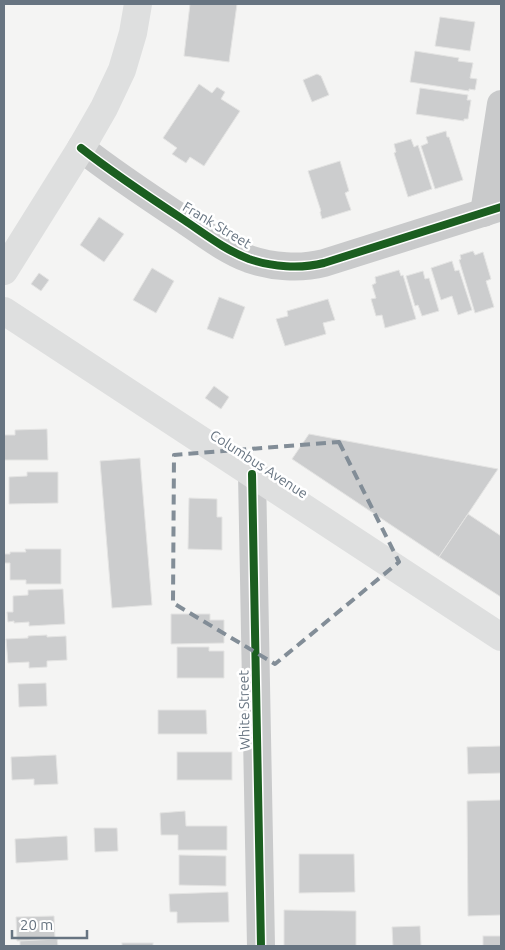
<svg xmlns="http://www.w3.org/2000/svg" width="505" height="950" font-family="Ubuntu,sans-serif">
	<style>
		.building { fill: #cccdce; stroke: #e4e4e3 }
		.lines { fill: none; stroke-linecap: round; stroke-linejoin: round }
		.minor { stroke: #c9cacb; stroke-width: 28 }
		.major { stroke: #dedfdf; stroke-width: 28 }
		.cycleway-casing { stroke: #fff; stroke-width: 11 }
		.cycleway { stroke: #1b5e20; stroke-width: 8 }
		.marked { fill: none; stroke: #828d97; stroke-width: 4; stroke-dasharray: 10 6; stroke-linejoin: round }
		.labels { text-anchor: middle; stroke-width: 5; stroke-linejoin: round; paint-order: stroke }
		.street-label { font-size: 14px; fill: #677481; stroke: #fff }
	</style>
	<rect width="100%" height="100%" fill="#f4f4f3"/>
	<g class="building">
		<polygon points="190,4 237,4 229,62 184,56"/>
		<polygon points="440,17 475,22 470,51 435,46"/>
		<polygon points="415,51 459,58 458,61 473,63 470,78 477,79 475,90 469,89 469,91 410,82"/>
		<polygon points="317,74 321,76 329,95 312,102 303,80"/>
		<polygon points="199,84 212,93 217,87 225,92 221,99 240,111 204,166 190,157 186,163 172,154 177,148 163,138"/>
		<polygon points="420,88 468,95 467,100 471,100 468,119 464,119 464,121 416,114"/>
		<polygon points="446,131 447,137 449,137 463,180 435,189 421,146 428,143 426,137"/>
		<polygon points="411,139 414,147 418,145 432,189 408,197 394,153 396,152 394,144"/>
		<polygon points="340,161 349,191 345,193 351,210 322,219 320,212 321,211 308,171"/>
		<polygon points="99,217 124,234 104,262 80,245"/>
		<polygon points="473,251 475,255 483,252 491,279 486,281 494,307 475,313 459,260 461,259 460,255"/>
		<polygon points="452,261 455,271 459,270 472,310 458,315 452,296 441,300 431,268"/>
		<polygon points="152,268 174,281 156,313 133,300"/>
		<polygon points="399,270 401,276 403,275 416,319 385,328 382,315 376,316 371,299 376,298 372,285 376,283 375,277"/>
		<polygon points="423,271 425,279 429,278 439,311 422,316 418,305 415,306 406,276"/>
		<polygon points="39,273 49,280 41,291 31,284"/>
		<polygon points="219,297 245,307 233,339 207,329"/>
		<polygon points="328,299 335,320 323,323 326,334 285,346 276,319 288,316 287,311"/>
		<polygon points="214,386 229,397 221,409 205,398"/>
		<polygon points="47,429 48,460 4,460 4,435 15,435 15,430"/>
		<polygon points="309,434 498,469 439,557 292,459"/>
		<polygon points="140,458 152,605 112,608 100,461"/>
		<polygon points="27,472 58,472 58,503 9,504 9,477 27,476"/>
		<polygon points="189,498 217,499 217,517 222,517 222,550 188,549"/>
		<polygon points="468,514 501,536 501,597 439,557"/>
		<polygon points="25,549 61,549 61,584 26,584 26,580 10,580 10,563 4,563 4,554 10,554 10,552 26,552"/>
		<polygon points="63,589 65,624 29,626 29,622 14,623 14,621 8,622 7,612 13,612 13,596 28,595 28,590"/>
		<polygon points="171,614 210,614 210,620 224,620 224,643 171,644"/>
		<polygon points="47,635 47,637 66,636 67,660 47,661 47,667 29,668 29,662 8,663 6,639 28,638 28,636"/>
		<polygon points="177,647 209,647 209,651 224,651 224,678 177,678"/>
		<polygon points="46,683 47,706 19,707 18,684"/>
		<polygon points="158,710 206,710 207,734 158,734"/>
		<polygon points="501,746 501,773 468,774 467,747"/>
		<rect x="177" y="752" width="55" height="28"/>
		<polygon points="56,755 58,784 34,785 34,779 12,780 11,757"/>
		<polygon points="501,800 501,915 468,916 467,801"/>
		<polygon points="185,811 186,826 227,826 227,850 178,850 178,835 161,835 160,813"/>
		<polygon points="94,828 117,828 118,851 95,852"/>
		<polygon points="67,836 68,860 16,863 15,839"/>
		<polygon points="299,854 354,854 355,892 299,893"/>
		<polygon points="179,855 226,856 226,886 179,885"/>
		<polygon points="228,892 229,922 177,923 177,912 170,912 169,894"/>
		<polygon points="284,910 356,911 356,946 284,946"/>
		<polygon points="54,916 55,939 17,941 16,917"/>
		<polygon points="420,926 421,946 393,946 392,927"/>
		<rect x="483" y="936" width="18" height="10"/>
		<polygon points="57,939 58,946 20,946 20,941"/>
		<rect x="122" y="943" width="31" height="3"/>
	</g>
	<g class="lines">
		<g class="minor">
			<path d="M81,148C114,174 149,197 184,220C205,234 225,250 249,259C272,267 300,269 324,263L501,207"/>
			<polyline points="484,213 501,104"/>
			<polyline points="252,474 261,946"/>
		</g>
		<g class="major">
			<polyline points="4,271 81,148 104,108 122,70 133,33 138,4"/>
			<polyline points="4,311 501,637"/>
		</g>
		<g class="cycleway-casing">
			<g id="cycleway">
				<path d="M81,148C114,174 149,197 184,220C205,234 225,250 249,259C272,267 300,269 324,263L501,207"/>
				<polyline points="252,474 261,946"/>
			</g>
		</g>
		<use href="#cycleway" class="cycleway"/>
	</g>
	<path class="marked" d="M339,442L399,562L275,664L173,603L174,455Z"/>
	<g class="labels">
		<g class="street-label">
			<text transform="translate(217 225) rotate(31)" y="5">Frank Street</text>
			<text transform="translate(259 464) rotate(33)" y="5">Columbus Avenue</text>
			<text transform="translate(244 710) rotate(-91)" y="5">White Street</text>
		</g>
	</g>
	<rect width="505" height="950" fill="none" stroke="#677481" stroke-width="10"/>
	<path d="M12 930v8h75v-8" fill="none" stroke="#677481" stroke-width="2.5"/>
	<text x="20" y="930" font-size="15" fill="#677481" stroke="#ffffff" stroke-width="4" paint-order="stroke">20 m</text>
</svg>
